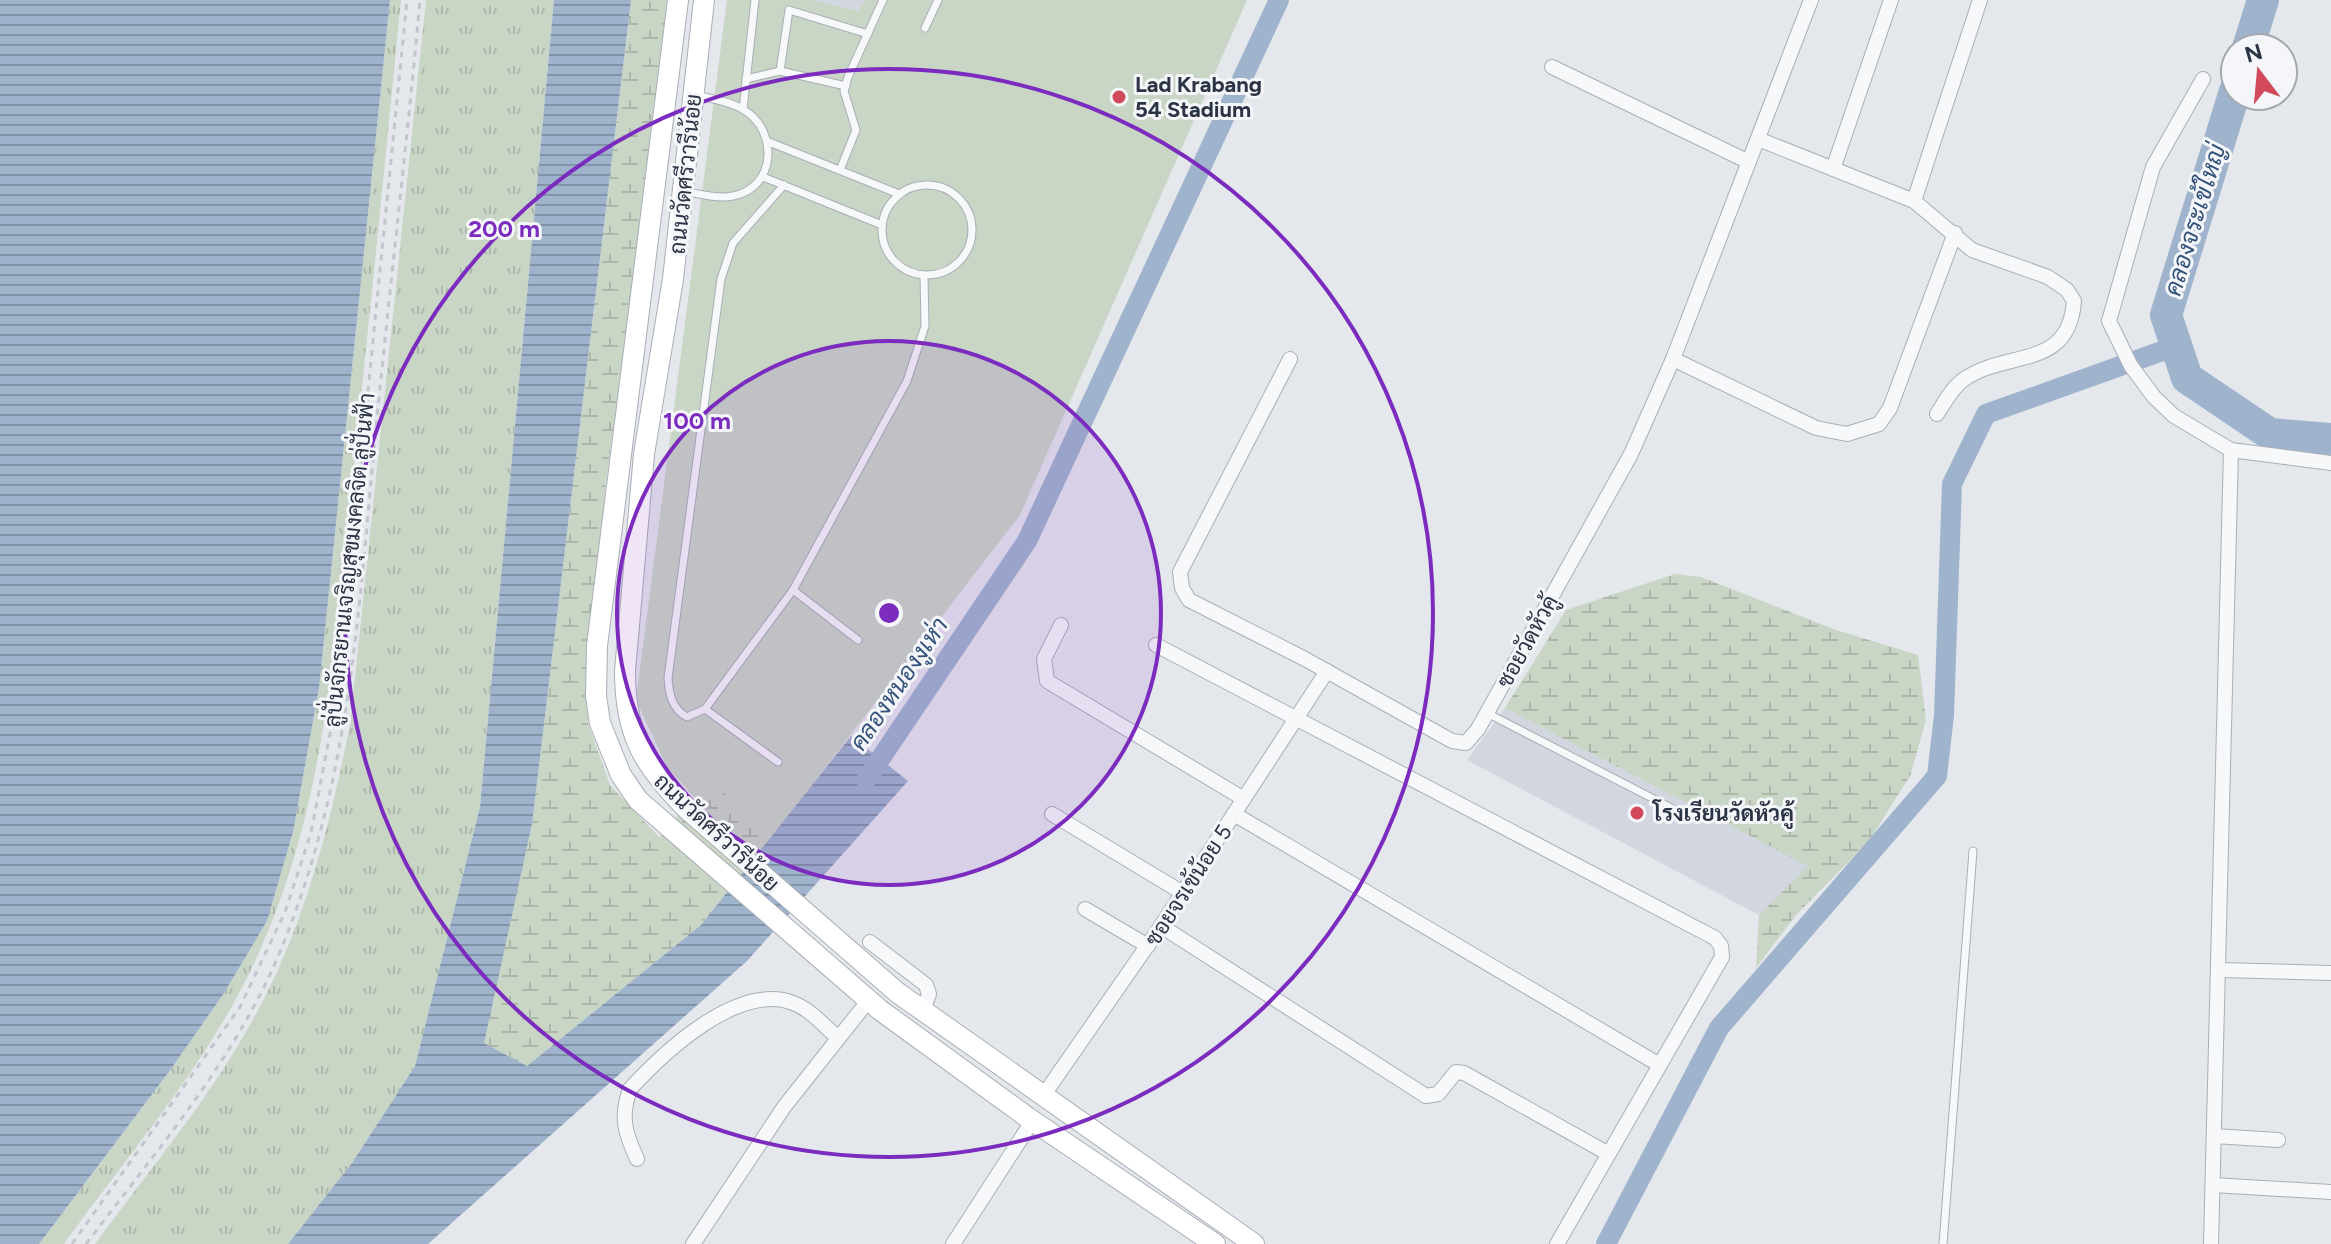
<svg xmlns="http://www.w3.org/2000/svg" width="2331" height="1244" font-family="Figtree,Sarabun,sans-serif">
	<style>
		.built { fill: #d2d6de }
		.grass { fill: url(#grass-tufts) }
		.wetland { fill: url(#wetland-marsh) }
		.garden { fill: #c9d6c5 }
		.water { fill: url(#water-rules) }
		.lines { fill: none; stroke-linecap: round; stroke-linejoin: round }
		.canal { stroke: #9fb4cc; stroke-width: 20 }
		.river { stroke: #9fb4cc; stroke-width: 32 }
		.lane-casing { stroke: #a9aeb7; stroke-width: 9 }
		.street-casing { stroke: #a9aeb7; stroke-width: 16 }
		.secondary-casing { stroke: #a9aeb7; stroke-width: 22 }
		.path { stroke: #c2c5cb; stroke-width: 3; stroke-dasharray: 6 6; stroke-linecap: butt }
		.lane { stroke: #f7f8fa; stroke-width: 7 }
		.street { stroke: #f7f8fa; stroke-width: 14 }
		.secondary { stroke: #fff; stroke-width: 20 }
		.ring { fill: none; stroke: #7b2cbf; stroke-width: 4 }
		.poi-dot { fill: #d1495b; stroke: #f4f6f9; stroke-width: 3 }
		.labels { text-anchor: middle; stroke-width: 6; stroke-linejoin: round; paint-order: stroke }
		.poi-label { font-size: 22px; font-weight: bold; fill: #2b3445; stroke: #f4f6f9; text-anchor: start }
		.street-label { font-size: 22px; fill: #2b3445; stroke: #f4f6f9 }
		.water-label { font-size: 24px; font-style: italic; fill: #34527a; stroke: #f4f6f9 }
		.centre { fill: #7b2cbf; stroke: #f4f6f9; stroke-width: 4 }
		.ring-label { font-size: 24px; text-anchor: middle; font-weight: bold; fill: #7b2cbf; stroke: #f4f6f9; stroke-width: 6; stroke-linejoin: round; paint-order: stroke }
	</style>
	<defs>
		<pattern id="grass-tufts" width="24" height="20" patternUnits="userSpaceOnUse" patternTransform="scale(2)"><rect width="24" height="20" fill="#c9d6c5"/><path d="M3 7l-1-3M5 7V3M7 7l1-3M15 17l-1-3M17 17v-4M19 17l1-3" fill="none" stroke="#adb8ab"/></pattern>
		<pattern id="wetland-marsh" width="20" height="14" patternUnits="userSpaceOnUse" patternTransform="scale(2)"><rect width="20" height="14" fill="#c9d6c5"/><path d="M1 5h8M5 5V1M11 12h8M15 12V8" fill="none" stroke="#adb8ab"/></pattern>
		<pattern id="water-rules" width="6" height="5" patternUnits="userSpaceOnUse" patternTransform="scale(2)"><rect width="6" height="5" fill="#9fb4cc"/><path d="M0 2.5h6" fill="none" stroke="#8293a7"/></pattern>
	</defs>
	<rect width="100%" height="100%" fill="#e4e7ec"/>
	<g class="built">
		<polygon points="812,0 865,0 859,11"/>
		<polygon points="1505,708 1809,866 1759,915 1467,760"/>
	</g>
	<g class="grass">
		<path d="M390,0H401C385,165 368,330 351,494C334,652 324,813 256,959C209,1062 130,1152 64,1244H39L171,1069L224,993L267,921L293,832L319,688Z"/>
		<path d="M426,0H554L480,807L415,1066L352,1163L288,1244H95C150,1169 212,1096 256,1014C305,924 330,825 350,725Z"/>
	</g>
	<g class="wetland">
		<polygon points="631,0 670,0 605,490 588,723 610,785 659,837 694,797 714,783 771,838 701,925 527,1066 483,1043 532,824"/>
		<polygon points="1675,574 1701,577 1836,630 1918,655 1926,720 1910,776 1869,841 1796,915 1756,968 1759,915 1808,866 1505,708 1566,610"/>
	</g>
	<polygon class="garden" points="727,0 812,0 859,11 865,0 1247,0 1020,515 771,838 714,783 694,797 667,767 636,700"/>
	<g class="water">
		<polygon points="0,0 390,0 319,688 293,832 267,921 224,993 171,1069 39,1244 0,1244"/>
		<polygon points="554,0 631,0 532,824 484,1043 527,1066 701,925 851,736 908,781 747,961 428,1244 288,1244 352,1163 415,1066 480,807"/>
	</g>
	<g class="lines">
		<g class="canal">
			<polyline points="866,780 1027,541 1279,0"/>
			<polyline points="1606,1244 1719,1028 1937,776 1944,715 1952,484 1986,414 2176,346"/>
		</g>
		<g class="river">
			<polyline points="2248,48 2263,0"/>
			<polyline points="2235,91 2166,315 2187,378 2270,434 2331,439"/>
		</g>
		<g class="lane-casing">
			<g id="lane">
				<polyline points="925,28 938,0"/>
				<polyline points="780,71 789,10 868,34"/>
				<polyline points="746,79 780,71 846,86"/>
				<polyline points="743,109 755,0"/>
				<polyline points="769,142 899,194"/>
				<polyline points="840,170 856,130 844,91 848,77 883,0"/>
				<polyline points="763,177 882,225"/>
				<circle cx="927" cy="230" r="45"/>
				<path d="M784,185L733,243L721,279L668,678C669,694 672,709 687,717L705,709L793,590L907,381L925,326L924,276"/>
				<path d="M683,191C699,194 717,199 733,196C776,188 779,131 744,110C730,101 711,99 696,95"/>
				<polyline points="793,590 858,640"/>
				<polyline points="705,709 778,762"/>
				<polyline points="1487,713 1681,813"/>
				<polyline points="1943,1244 1973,851"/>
			</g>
		</g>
		<g class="street-casing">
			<g id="street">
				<polyline points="1552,67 1749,162"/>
				<polyline points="2203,79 2153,167 2109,321 2131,366 2154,397 2174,416 2231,450 2331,463"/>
				<path d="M1758,139L1914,201L1972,250L2048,277L2067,290L2074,301C2069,371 2006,349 1963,380C1951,389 1945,402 1937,414"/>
				<polyline points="1833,169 1891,0"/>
				<polyline points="1914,201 1980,0"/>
				<polyline points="1290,359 1180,572 1182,588 1189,600 1305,659 1452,741 1466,743 1478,729 1631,454 1673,359 1811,0"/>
				<polyline points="1673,359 1816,428 1847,434 1879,424 1890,408 1955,233"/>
				<polyline points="1061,625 1044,659 1047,681 1244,799"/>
				<polyline points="1156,645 1715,938 1721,946 1722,957 1557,1244"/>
				<polyline points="1052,814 1183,893"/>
				<polyline points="1234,814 1658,1064"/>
				<polyline points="1085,909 1148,946"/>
				<polyline points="1161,926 1426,1096 1438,1094 1456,1072 1464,1073 1607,1153"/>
				<polyline points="870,942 926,985 929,994 923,1011"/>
				<polyline points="2219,970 2331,973"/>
				<polyline points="1043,1096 1161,926 1327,671"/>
				<polyline points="2214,1136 2278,1140"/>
				<path d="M637,1159C625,1133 620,1117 630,1089C664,1052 738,982 793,1003C810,1009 823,1025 837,1037"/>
				<polyline points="2213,1185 2331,1192"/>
				<polyline points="693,1244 784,1107 868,1001"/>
				<polyline points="953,1244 1033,1120"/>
				<polyline points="2211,1244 2231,450"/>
			</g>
		</g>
		<g class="secondary-casing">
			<g id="secondary">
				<polyline points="678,0 597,646 596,696 600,723 621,775 638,800 880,1010 1027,1117 1215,1244"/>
				<path d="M704,0L673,279L644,454L625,671C625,734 643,765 687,809L898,993L1254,1244"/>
			</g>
		</g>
		<g class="path">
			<polyline points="72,1244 240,1007 285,912 311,833 338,692 407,0"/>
			<path d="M86,1244C154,1154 232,1063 277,959C351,784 358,614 376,428C390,285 407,143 420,0"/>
		</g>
		<use href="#lane" class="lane"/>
		<use href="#street" class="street"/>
		<use href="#secondary" class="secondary"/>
	</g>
	<circle cx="889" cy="613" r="272" fill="#7b2cbf" fill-opacity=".12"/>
	<g class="ring">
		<circle cx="889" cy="613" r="272"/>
		<circle cx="889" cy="613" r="544"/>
	</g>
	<g class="poi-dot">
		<circle cx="1119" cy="97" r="8"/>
		<circle cx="1637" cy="813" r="8"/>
	</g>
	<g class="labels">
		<g class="poi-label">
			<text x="1135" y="92">Lad Krabang<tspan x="1135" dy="25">54 Stadium</tspan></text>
			<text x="1653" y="821">โรงเรียนวัดหัวคู้</text>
		</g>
		<g class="street-label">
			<text transform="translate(685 174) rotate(-84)" y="8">ถนนวัดศรีวารีน้อย</text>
			<text transform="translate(349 560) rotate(-84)" y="8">ลู่ปั่นจักรยานเจริญสุขมงคลจิต ลู่ปั่นฟ้า</text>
			<text transform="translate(1527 641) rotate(-61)" y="8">ซอยวัดหัวคู้</text>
			<text transform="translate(717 832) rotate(43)" y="8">ถนนวัดศรีวารีน้อย</text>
			<text transform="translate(1188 885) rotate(-57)" y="8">ซอยจรเข้น้อย 5</text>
		</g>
		<g class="water-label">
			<text transform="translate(2195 220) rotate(-73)" y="8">คลองจระเข้ใหญ่</text>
			<text transform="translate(899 684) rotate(-56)" y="8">คลองหนองงูเห่า</text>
		</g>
	</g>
	<circle cx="889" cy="613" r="12" class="centre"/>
	<g class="ring-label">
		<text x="504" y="237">200 m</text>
		<text x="697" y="429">100 m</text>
	</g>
	<g transform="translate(2259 72) rotate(344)"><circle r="38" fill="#f4f6f9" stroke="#a4a8b1" stroke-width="2"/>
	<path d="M0-6L14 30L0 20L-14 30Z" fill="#d1495b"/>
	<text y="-12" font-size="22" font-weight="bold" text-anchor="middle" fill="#2b3445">N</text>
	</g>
</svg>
